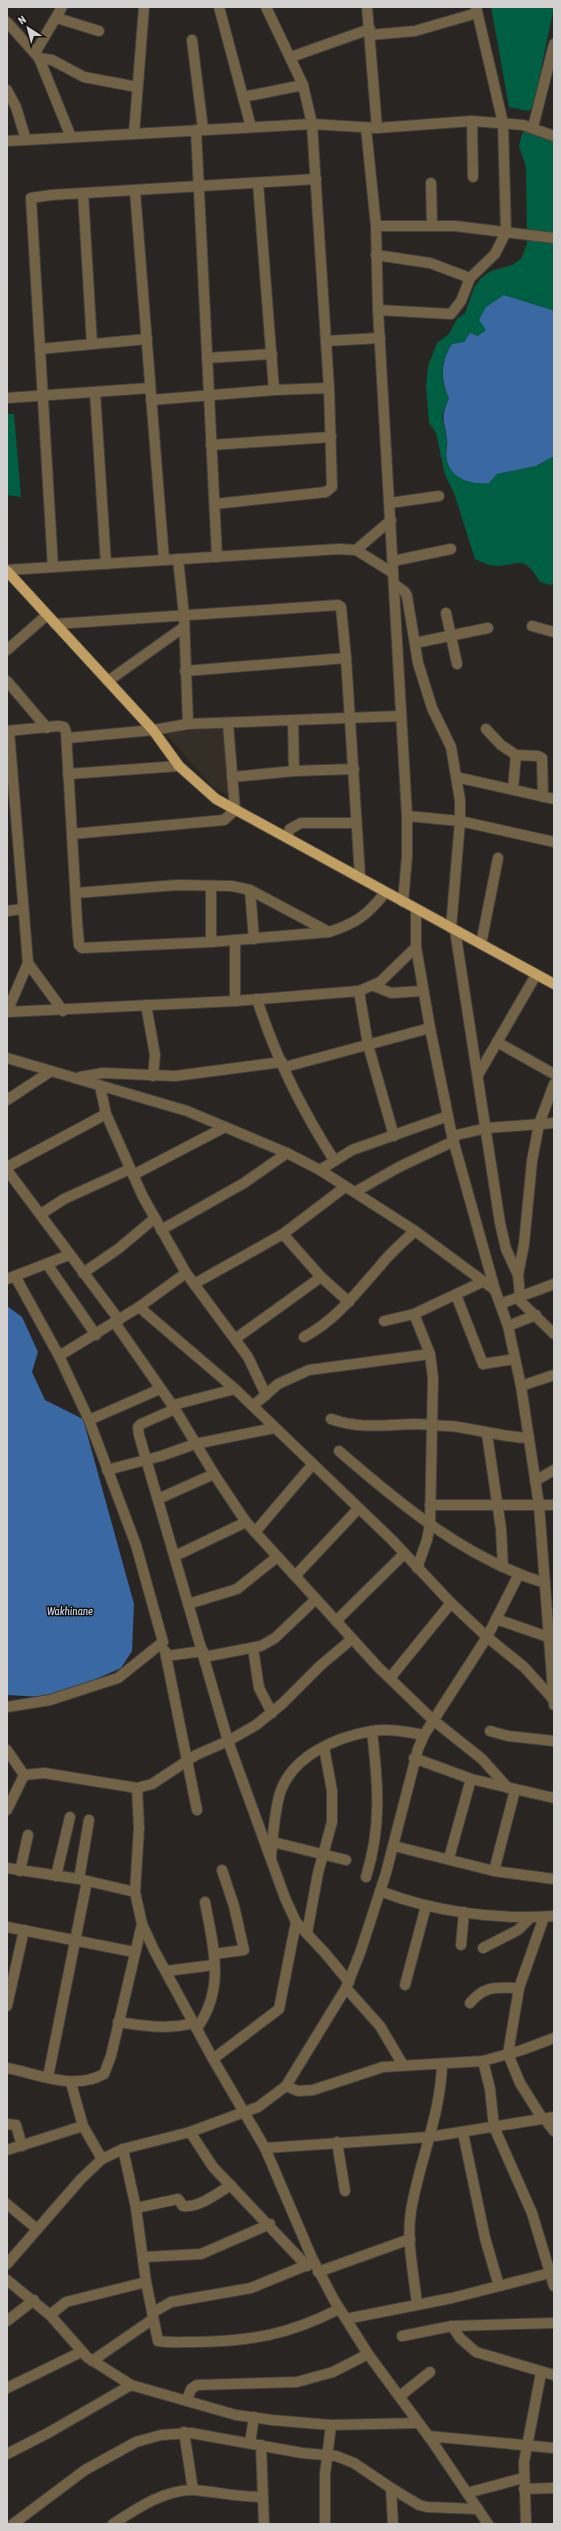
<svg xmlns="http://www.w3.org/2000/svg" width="561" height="2531" font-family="'Asap Condensed',sans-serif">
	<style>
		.built { fill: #352e26 }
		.green { fill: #005e42 }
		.water { fill: #3968a2 }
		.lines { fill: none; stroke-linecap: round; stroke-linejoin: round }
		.minor-casing { stroke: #44413e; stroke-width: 12 }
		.major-casing { stroke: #44413e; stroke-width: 12 }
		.minor { stroke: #736346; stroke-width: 10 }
		.major { stroke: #c19e61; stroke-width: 10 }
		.labels { text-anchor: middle; stroke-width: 3; stroke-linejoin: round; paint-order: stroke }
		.water-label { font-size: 11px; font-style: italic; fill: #d6e3f4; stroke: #100f0d }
	</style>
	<rect width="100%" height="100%" fill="#292522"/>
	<polygon class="built" points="223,728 229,795 214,788 164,732"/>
	<g class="green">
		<polygon points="491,7 554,7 533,108 528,111 509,107"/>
		<path d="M527,128L554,139V312L552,310L504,295L486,330L478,336L470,333L464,342L452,344C441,360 439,381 449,398L442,416L447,440L446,460L489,483L497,474L536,466L554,456V584L550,585L540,582C521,549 515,570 490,565C485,564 480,561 475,559L454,493L445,475L436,433L429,423L426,386L428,366L437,343L449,334L457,319L465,313L474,288L481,278L491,271L512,265L521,259L527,244L526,167L519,146L522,134Z"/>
		<polygon points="7,414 14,414 21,497 7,495"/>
	</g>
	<g class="water">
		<path d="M504,295L552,310L554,312V456L536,466L497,474L489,483C472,485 452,479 447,461C445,454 448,446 447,439C444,417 440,421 449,398C440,381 441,360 452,344L464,342L470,333L478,336L486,330L479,320L486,307Z"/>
		<polygon points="7,1306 22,1317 38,1352 32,1372 45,1400 83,1419 134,1604 132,1651 121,1668 85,1684 42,1697 7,1695"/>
	</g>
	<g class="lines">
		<g class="minor-casing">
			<g id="minor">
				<polyline points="219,7 251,127"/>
				<polyline points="367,7 377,128"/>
				<polyline points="57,18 99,31"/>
				<polyline points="7,22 39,58 71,137"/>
				<polyline points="370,35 415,31 477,13"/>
				<polyline points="192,40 203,129"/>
				<polyline points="35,53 62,7"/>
				<polyline points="291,57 370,29"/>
				<polyline points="39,58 52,60 84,77 137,87"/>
				<polyline points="7,90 16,107 26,140"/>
				<polyline points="243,97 303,85"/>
				<polyline points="472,121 473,177"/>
				<polyline points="533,127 554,44"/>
				<polyline points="366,128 376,226 378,310 407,816 407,856 403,902"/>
				<polyline points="196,130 217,557"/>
				<polyline points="134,134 144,7"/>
				<polyline points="7,141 312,124 377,128 472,121 523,125 554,136"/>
				<polyline points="258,183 274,390"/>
				<polyline points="431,183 432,224"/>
				<polyline points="135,191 164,560"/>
				<polyline points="83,193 92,344"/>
				<polyline points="376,226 455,226 554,238"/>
				<polyline points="376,255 430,263 470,278"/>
				<polyline points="378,310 451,314 461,301 470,278 495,254 506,232 503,123 476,7"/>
				<polyline points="326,341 380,338"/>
				<polyline points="40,349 147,339"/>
				<polyline points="207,358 272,354"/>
				<polyline points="95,392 106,564"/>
				<polyline points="7,398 150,388"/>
				<polyline points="151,400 274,390 329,388"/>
				<polyline points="211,445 331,437"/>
				<polyline points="390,503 439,496"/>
				<polyline points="215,504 326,492 332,487 329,388 312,124 303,85 266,7"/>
				<polyline points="356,550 391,520"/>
				<polyline points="178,559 184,615 188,724"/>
				<polyline points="393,561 451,549"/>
				<polyline points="53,567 31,198 51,195 316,179"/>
				<polyline points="7,570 339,549 356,550 393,573"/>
				<polyline points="394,584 405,592 407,596 418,663 432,708 451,747 460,800 460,821 451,928"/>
				<polyline points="446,613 457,664"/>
				<polyline points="55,624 338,605 341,607 346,658 360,876"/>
				<polyline points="532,626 554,632"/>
				<polyline points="415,643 488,628"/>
				<polyline points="7,650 47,615"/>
				<polyline points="185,671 346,658"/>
				<polyline points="7,681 47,728"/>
				<polyline points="108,681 184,627"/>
				<polyline points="293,721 294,771"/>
				<polyline points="486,729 501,745 516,755 513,789"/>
				<path d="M7,731L58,726L64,727L66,732L77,921L79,945L82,948L211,942L329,932C357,923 367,915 385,893"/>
				<polyline points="68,738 153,730 188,724 401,716"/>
				<polyline points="516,755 538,756 542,758 543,797"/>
				<polyline points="68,774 179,766"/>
				<polyline points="232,777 294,771 354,769"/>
				<polyline points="456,777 554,799"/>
				<polyline points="407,816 460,821 554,842"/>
				<polyline points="72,834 224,820 235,810 228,724"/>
				<polyline points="287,837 290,829 301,823 356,823"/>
				<polyline points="250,890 254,939"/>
				<polyline points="76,893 177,885 232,886 250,890 329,932"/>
				<polyline points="7,911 23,909"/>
				<polyline points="455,930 500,1223 506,1249 518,1275"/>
				<polyline points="211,942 211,886"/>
				<polyline points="481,944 498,858"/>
				<polyline points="416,947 430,1028 452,1136 495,1290 508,1326 521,1386 539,1505 554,1705"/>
				<polyline points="28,963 63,1011"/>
				<polyline points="374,986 391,993 422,991"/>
				<polyline points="359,991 368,1045 394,1136"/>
				<path d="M257,999C275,1056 302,1110 334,1160"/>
				<polyline points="235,1001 235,940"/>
				<polyline points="146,1005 155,1055 153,1076"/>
				<polyline points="7,1012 235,1001 359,991 380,982 416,947 416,909"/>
				<polyline points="7,1012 28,963 9,731"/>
				<polyline points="497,1042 554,1074"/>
				<polyline points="7,1058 187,1111 287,1153 320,1170 415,1231 495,1290"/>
				<polyline points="285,1067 430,1028"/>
				<polyline points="478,1075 536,975"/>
				<polyline points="80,1077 103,1073 175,1076 282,1062"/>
				<polyline points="100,1086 106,1114 143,1197 186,1273 248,1357 266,1395"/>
				<polyline points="7,1100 51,1071"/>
				<polyline points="452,1136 487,1128 554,1123"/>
				<polyline points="7,1167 106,1114"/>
				<polyline points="7,1170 119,1320"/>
				<polyline points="320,1170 352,1150 448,1116"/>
				<polyline points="133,1175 225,1127"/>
				<polyline points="355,1192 399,1167 454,1141"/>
				<polyline points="41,1214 64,1199 130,1169"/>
				<polyline points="161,1230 244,1183 287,1153"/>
				<polyline points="283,1234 321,1277 349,1302"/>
				<polyline points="47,1264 96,1335"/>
				<polyline points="83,1273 118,1249 155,1218"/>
				<polyline points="7,1279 69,1255"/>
				<polyline points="194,1284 283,1234 345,1187"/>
				<polyline points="456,1295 483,1364 515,1359"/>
				<polyline points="520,1296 518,1275 524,1244 532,1161 539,1124 554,1084"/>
				<polyline points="517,1298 554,1334"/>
				<polyline points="500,1304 554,1284"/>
				<polyline points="139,1307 235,1389 392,1540 451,1603 487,1637 524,1667 553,1699"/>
				<polyline points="414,1314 430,1354 433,1378 430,1524 427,1540 417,1568"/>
				<polyline points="384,1321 414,1314 482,1282"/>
				<polyline points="115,1323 175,1409 214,1474 246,1522 378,1667 433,1720 482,1759 508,1788"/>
				<polyline points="508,1326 536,1315"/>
				<path d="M304,1337C336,1320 356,1293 380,1266C390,1253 403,1242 415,1231"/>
				<polyline points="235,1339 321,1277"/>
				<polyline points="59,1356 139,1307 186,1273"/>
				<polyline points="521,1386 554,1375"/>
				<polyline points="173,1405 235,1389"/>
				<polyline points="253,1406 278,1384 309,1370 430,1354"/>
				<polyline points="175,1409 141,1424 138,1427 139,1435 228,1741 285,1898 296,1922 325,1953 349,1982"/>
				<path d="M331,1419C359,1429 385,1425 413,1424C425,1424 438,1426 450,1426C477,1429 501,1437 529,1438"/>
				<polyline points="89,1420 160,1389"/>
				<polyline points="487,1434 501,1529 503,1567"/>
				<path d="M339,1451C400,1504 466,1559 545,1583"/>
				<polyline points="107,1470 161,1456 195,1444 274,1428"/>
				<polyline points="535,1481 554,1470"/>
				<polyline points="158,1499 214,1474"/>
				<polyline points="430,1505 554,1505"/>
				<polyline points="255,1532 313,1464"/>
				<polyline points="175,1556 246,1522"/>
				<polyline points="295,1576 358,1509"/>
				<polyline points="188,1604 237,1589 277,1557"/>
				<polyline points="496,1619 554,1639"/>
				<polyline points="336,1621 404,1554"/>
				<polyline points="253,1648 259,1688 272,1713"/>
				<polyline points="165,1651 166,1656 203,1651"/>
				<polyline points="166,1656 197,1810"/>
				<polyline points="204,1657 261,1646 275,1638 316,1599"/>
				<polyline points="390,1678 451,1603"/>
				<polyline points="7,1707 50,1700 118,1678 163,1642 136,1545 89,1420 59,1356 15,1276"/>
				<polyline points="490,1731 508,1736 554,1741"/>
				<polyline points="7,1750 24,1775 7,1810"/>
				<polyline points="414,1758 471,1779 554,1798"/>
				<polyline points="24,1775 44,1773 137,1788 152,1784 196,1755 228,1741 256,1725 283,1703 321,1665 352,1639"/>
				<polyline points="273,1842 346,1860"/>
				<polyline points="394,1846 494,1871 554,1879"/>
				<path d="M271,1857C273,1837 274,1813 280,1793C292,1756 336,1737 372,1731C389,1728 407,1732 424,1735"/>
				<polyline points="449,1858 471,1779"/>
				<polyline points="7,1868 79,1879 135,1892 142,1924 154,1950 213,2059 265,2148 312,2258 334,2300 368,2354 432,2441 488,2524"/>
				<polyline points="20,1871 28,1835"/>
				<polyline points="494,1871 515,1790"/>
				<polyline points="56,1876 70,1817"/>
				<path d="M366,1877C382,1826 378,1783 372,1731"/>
				<polyline points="79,1879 89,1820"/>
				<path d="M380,1891C434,1912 496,1920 554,1916"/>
				<polyline points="135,1892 139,1828 137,1788"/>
				<polyline points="7,1927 134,1952"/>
				<polyline points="307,1933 318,1873 332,1822 332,1791 324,1747"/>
				<polyline points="461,1945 464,1912"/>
				<polyline points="483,1948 518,1930 531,1917"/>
				<polyline points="214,1954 244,1950 234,1906 222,1870"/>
				<polyline points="166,1971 214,1965"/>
				<polyline points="405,1985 426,1906"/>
				<polyline points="346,1988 380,2026 403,2065"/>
				<path d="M470,2003C486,1984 497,1988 519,1988"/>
				<polyline points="7,2006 24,1930"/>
				<path d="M118,2022C147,2026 166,2030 194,2023"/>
				<path d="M197,2028C226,1988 213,1946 205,1902"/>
				<polyline points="213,2059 279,2009 296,1922"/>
				<polyline points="483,2061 490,2089 494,2127 532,2213 554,2286"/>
				<path d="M7,2068C39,2074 73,2091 104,2074L111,2056L142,1924"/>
				<polyline points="48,2077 87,1881"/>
				<polyline points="71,2083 83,2126 102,2159"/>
				<polyline points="286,2086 298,2091 313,2090 383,2067 483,2061 522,2050 554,2038"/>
				<polyline points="542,2118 520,2083 508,2054 519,1988 544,1917"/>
				<polyline points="544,2118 554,2131"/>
				<polyline points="7,2124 16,2125 22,2146"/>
				<polyline points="190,2132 258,2107 286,2086 346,1988 360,1953 386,1873 418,1749 424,1735 487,1637 519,1574"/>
				<polyline points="463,2133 485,2238 499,2286"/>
				<polyline points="337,2142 345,2191"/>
				<polyline points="265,2148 429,2137 554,2117"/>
				<path d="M123,2149L136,2208L146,2282L158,2341C170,2343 183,2342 195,2342C252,2341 288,2335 339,2309"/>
				<polyline points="7,2150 83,2126"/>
				<polyline points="7,2204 37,2229"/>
				<path d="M136,2208L178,2199L183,2206C199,2208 218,2193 231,2185"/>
				<polyline points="144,2257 201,2254 270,2224"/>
				<polyline points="7,2264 81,2179 102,2159 123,2149 190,2132 213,2167 307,2266"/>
				<polyline points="318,2272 410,2239"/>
				<polyline points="7,2280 50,2315 87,2357 131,2385 236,2415 272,2420 331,2425 418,2423"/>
				<path d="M417,2305C414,2274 406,2241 411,2211C419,2162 441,2114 442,2064"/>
				<polyline points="152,2313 171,2302 251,2288 312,2263"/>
				<polyline points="50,2315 66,2302 146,2282"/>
				<polyline points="346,2319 452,2298 554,2272"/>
				<polyline points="7,2321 34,2300"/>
				<polyline points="452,2326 460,2338 476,2352 554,2375"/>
				<polyline points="402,2336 452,2326 554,2323"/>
				<polyline points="92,2361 153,2319"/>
				<polyline points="7,2388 81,2352"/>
				<polyline points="400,2396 430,2372"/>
				<polyline points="187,2400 191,2389 197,2385 297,2382 333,2372 368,2354"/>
				<polyline points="184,2432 193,2490"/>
				<polyline points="428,2436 554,2448"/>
				<polyline points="250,2443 254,2417"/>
				<polyline points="261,2445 264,2524"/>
				<polyline points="7,2454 48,2433 131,2385"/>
				<polyline points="391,2488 419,2505 427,2507 478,2509"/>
				<polyline points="524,2489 553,2488"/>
				<polyline points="467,2493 523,2478"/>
				<polyline points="13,2524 85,2470 136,2442 161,2435 191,2433 302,2453 336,2456 354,2463 391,2488 393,2524"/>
				<path d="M113,2524C136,2509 165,2489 194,2490C217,2492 239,2497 262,2497"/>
				<polyline points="325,2524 325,2474 331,2425"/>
				<polyline points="526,2524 524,2462 541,2373"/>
			</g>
		</g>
		<g class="major-casing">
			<polyline id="major" points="7,571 153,730 179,766 216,799 554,984"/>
		</g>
		<use href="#minor" class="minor"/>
		<use href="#major" class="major"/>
	</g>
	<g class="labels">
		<g class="water-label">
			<text x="70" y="1615">Wakhinane</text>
		</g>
	</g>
	<rect width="561" height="2531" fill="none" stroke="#d3d1cf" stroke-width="16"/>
	<g transform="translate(28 28) rotate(324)" stroke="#100f0d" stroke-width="3" paint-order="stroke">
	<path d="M0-3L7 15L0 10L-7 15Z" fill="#d3d1cf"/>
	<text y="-6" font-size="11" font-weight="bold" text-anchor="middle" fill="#d3d1cf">N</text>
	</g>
</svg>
